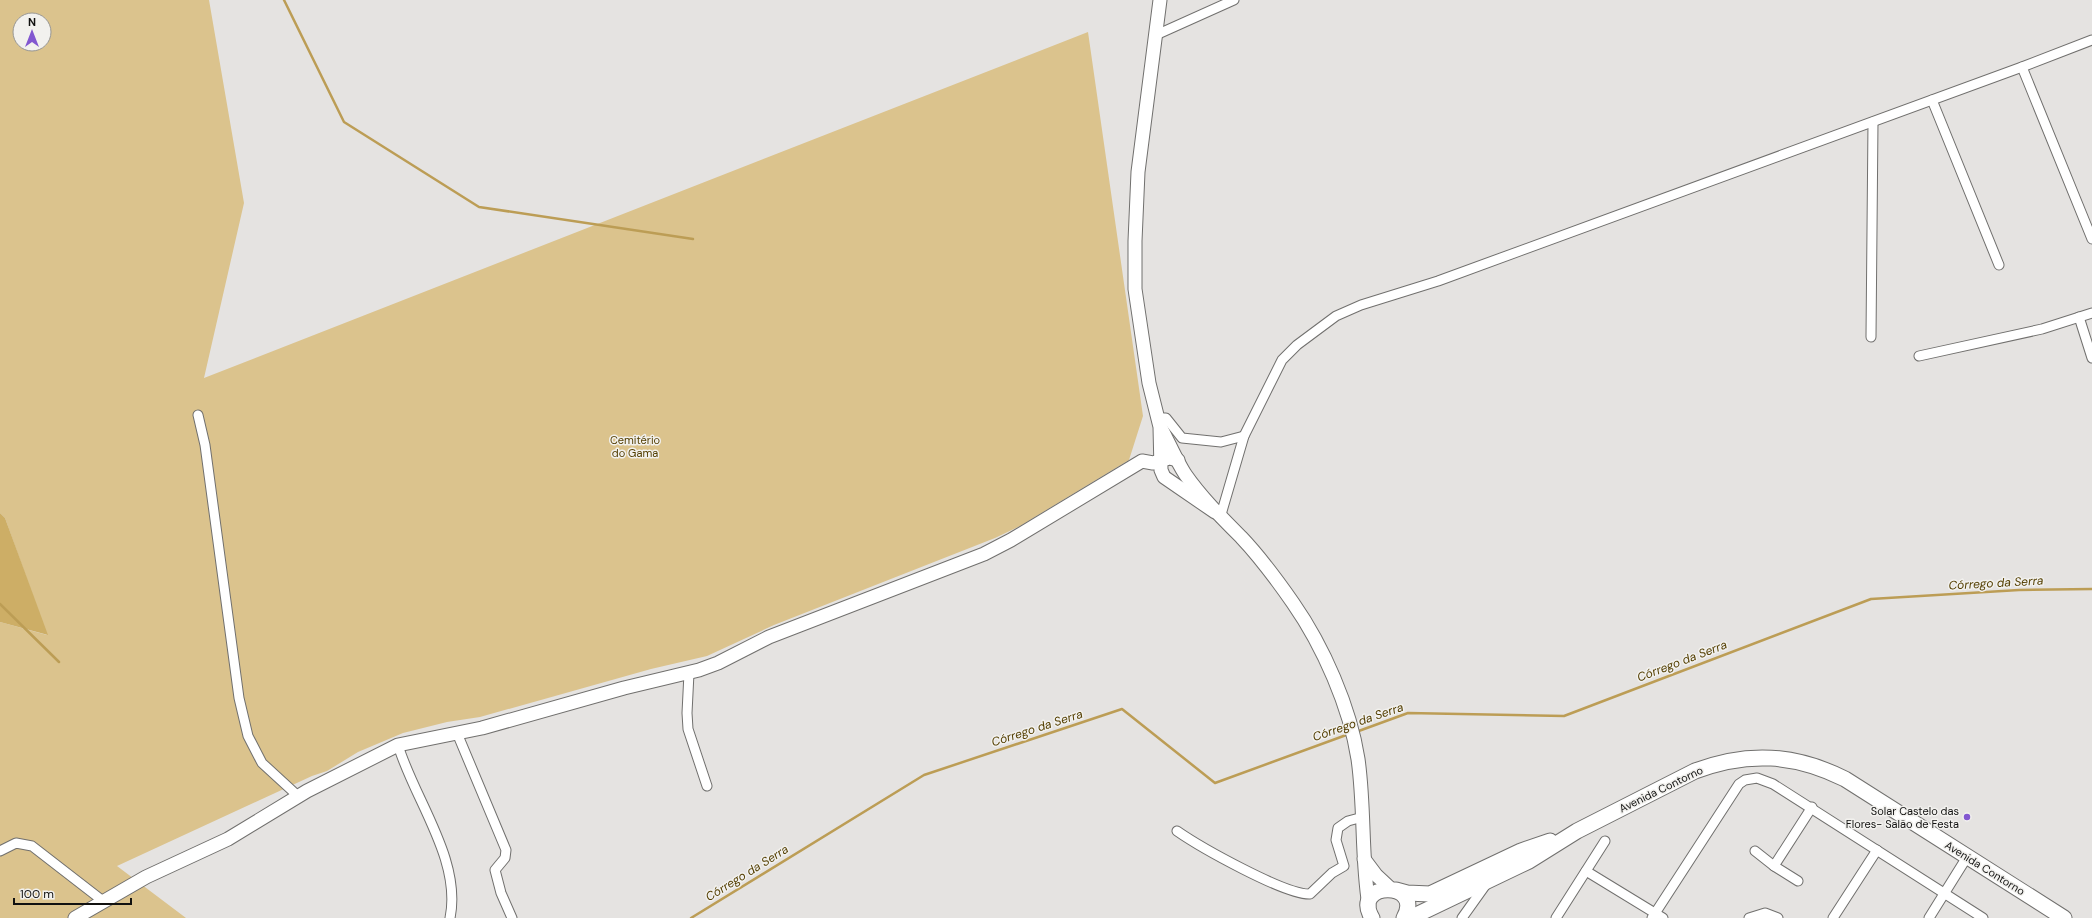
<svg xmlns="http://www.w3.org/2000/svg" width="2092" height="918" font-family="'DM Sans',sans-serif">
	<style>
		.green { fill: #dbc38d; fill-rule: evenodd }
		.forest { fill: #cdae66 }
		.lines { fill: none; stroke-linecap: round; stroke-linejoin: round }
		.stream { stroke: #bc9d55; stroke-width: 2.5 }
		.street-casing { stroke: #71706e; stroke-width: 11 }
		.secondary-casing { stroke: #71706e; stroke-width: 15 }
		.primary-casing { stroke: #71706e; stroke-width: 17 }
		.street { stroke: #fff; stroke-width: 9 }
		.secondary { stroke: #fff; stroke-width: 13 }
		.primary { stroke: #fff; stroke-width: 15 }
		.poi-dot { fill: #8257d0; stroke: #f2f1ee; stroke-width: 1.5 }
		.labels { text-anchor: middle; stroke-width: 3; stroke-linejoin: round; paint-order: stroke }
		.park-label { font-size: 11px; fill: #533e01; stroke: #f2f1ee }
		.street-label { font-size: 11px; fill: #111110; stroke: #f2f1ee }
		.poi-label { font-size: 11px; fill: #111110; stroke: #f2f1ee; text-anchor: end }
		.water-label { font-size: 12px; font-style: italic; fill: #533e01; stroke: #f2f1ee }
	</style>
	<rect width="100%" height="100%" fill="#e5e3e1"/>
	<path class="green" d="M0,0H209L244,203L204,378L1088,32L1143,416L1129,460L1020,526L995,538L774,625L707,656L651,669L480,717L447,722L403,733L358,752L327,771L312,776L117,866L186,918H0V622L47,635L5,518L0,513ZM20,20H44V44H20Z"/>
	<polygon class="forest" points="0,513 5,518 48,635 0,622"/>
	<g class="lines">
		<g class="stream">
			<polyline points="284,0 344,122 479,207 693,239"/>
			<polyline points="0,604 59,662"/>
			<polyline points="1356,732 1408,713 1564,716 1871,599 2019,590 2092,589"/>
			<polyline points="691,918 924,775 1122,709 1215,783 1349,734"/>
		</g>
		<g class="street-casing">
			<g id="street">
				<polyline points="1156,35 1234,0"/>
				<polyline points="2022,67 2092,239"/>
				<polyline points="1932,100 1999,265"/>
				<polyline points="2079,317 2092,358"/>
				<polyline points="1871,337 1873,122"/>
				<polyline points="1919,356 2042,329 2092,313"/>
				<polyline points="198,415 205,445 239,698 248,736 262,763 298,796"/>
				<polyline points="1159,418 1166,418 1182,438 1221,442 1244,436"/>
				<polyline points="1220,518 1244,436 1282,360 1297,345 1336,316 1361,305 1438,281 2022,67 2092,40"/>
				<polyline points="689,673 687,713 688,729 707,786"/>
				<polyline points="457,733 506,850 505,858 495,870 501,893 512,918"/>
				<path d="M398,745C414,799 462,860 450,918"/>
				<path d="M1177,831C1200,847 1285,895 1310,894L1332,873L1344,866L1336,840L1338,828L1348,821L1363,817"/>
				<polyline points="0,851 16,843 32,846 103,901"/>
				<polyline points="1755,851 1774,866 1812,807"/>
				<polyline points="1774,866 1798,881"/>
				<polyline points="1586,871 1663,918"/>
				<polyline points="1462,918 1487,883"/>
				<polyline points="1556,918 1605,841"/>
				<polyline points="1652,918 1739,784 1745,780 1757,778 1773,784 1983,918"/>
				<polyline points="1749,918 1765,913 1778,918"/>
				<polyline points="1833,918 1877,850"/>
				<polyline points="1929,918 1967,857"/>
			</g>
		</g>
		<g class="secondary-casing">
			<g id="secondary">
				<polyline points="1160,0 1138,172 1135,241 1135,289 1149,383 1160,427 1161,470 1164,477 1215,512"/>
				<path d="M1161,428C1169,443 1176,460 1185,474C1201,497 1221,517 1241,537C1260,557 1277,580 1293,603C1323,646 1350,707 1358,759C1365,808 1361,857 1369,906"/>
				<polyline points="1364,859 1376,875 1391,889"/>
				<polyline points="75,918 146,877 228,839 307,791 398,745 482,728 624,688 699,670 718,663 769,637 984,554 1011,540 1142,461 1153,463 1169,458 1178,460"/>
			</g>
		</g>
		<g class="primary-casing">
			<g id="primary">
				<polyline points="1396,890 1407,893 1430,894 1521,851 1550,841"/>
				<path d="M1372,918C1350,881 1425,880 1404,918"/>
				<path d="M1410,918L1529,861L1577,831L1695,771C1748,751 1795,754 1845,779L2064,918"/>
			</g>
		</g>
		<use href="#street" class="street"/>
		<use href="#secondary" class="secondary"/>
		<use href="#primary" class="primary"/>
	</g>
	<circle class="poi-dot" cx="1967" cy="817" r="4"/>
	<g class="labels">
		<g class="park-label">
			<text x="635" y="444">Cemitério<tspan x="635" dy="13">do Gama</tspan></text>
		</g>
		<g class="street-label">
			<text transform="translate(1661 789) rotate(-26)" y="4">Avenida Contorno</text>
			<text transform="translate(1985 868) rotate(32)" y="4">Avenida Contorno</text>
		</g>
		<g class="poi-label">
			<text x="1959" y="815">Solar Castelo das<tspan x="1959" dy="13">Flores- Salão de Festa</tspan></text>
		</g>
		<g class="water-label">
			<text transform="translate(1996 583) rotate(-3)" y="4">Córrego da Serra</text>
			<text transform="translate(1682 661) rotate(-21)" y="4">Córrego da Serra</text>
			<text transform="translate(1358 722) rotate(-19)" y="4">Córrego da Serra</text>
			<text transform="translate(1037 728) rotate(-18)" y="4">Córrego da Serra</text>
			<text transform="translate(747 873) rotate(-32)" y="4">Córrego da Serra</text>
		</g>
	</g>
	<g transform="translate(32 32)"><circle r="19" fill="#f2f1ee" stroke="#989795"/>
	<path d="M0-3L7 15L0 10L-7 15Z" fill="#8257d0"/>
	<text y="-6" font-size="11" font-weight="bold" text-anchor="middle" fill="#111110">N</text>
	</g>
	<path d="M14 898v6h117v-6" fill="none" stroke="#111110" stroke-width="2"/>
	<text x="20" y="898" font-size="12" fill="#111110" stroke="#f2f1ee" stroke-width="3" paint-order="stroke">100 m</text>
</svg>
